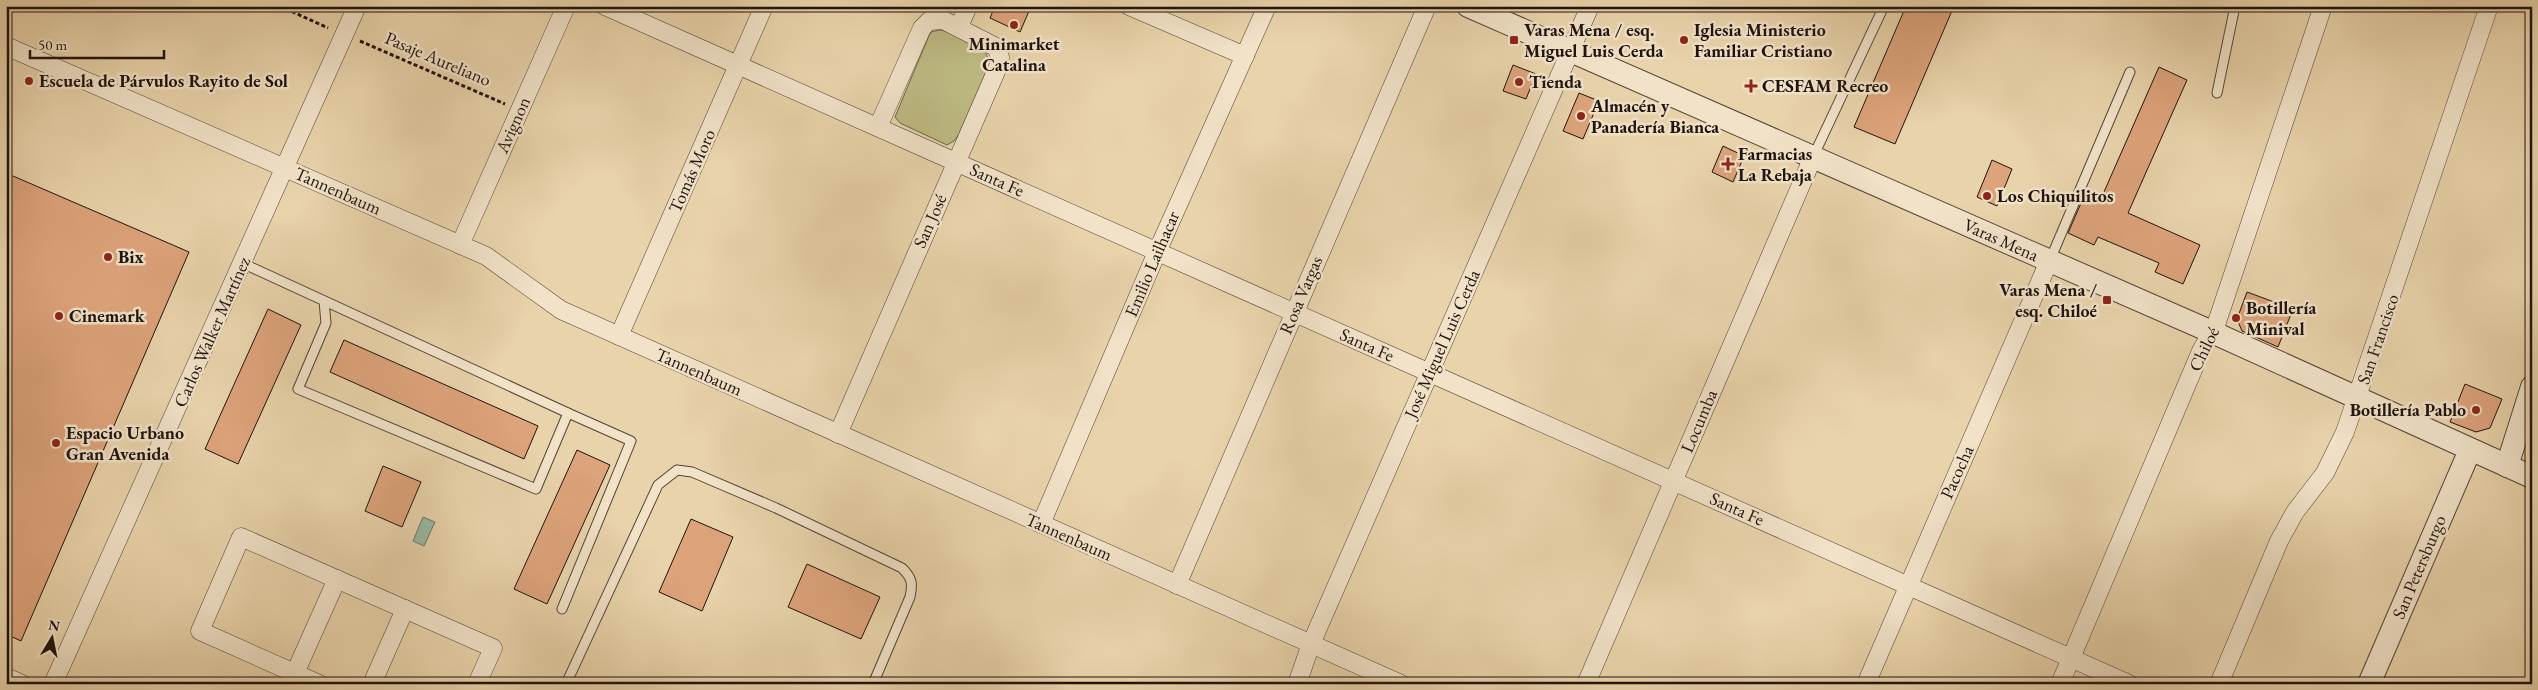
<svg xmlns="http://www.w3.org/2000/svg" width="2538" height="690" font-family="'EB Garamond',serif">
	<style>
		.green { fill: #beba83; stroke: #6e6648 }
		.water { fill: #99b9a4; stroke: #687768 }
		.building { fill: #dda37b; stroke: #1e130e }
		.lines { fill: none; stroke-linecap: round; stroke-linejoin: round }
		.service-casing { stroke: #514335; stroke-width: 11 }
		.minor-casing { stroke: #514335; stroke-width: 19 }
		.tertiary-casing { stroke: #514335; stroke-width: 24 }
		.path { stroke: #1e130e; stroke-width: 3; stroke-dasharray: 4 2.5; stroke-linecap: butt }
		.service { stroke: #f1e2c8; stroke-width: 9 }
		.minor { stroke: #f1e2c8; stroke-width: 18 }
		.tertiary { stroke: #f1e2c8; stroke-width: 22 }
		.poi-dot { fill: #8f2418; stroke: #f1e2c8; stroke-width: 2 }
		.labels { text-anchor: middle; stroke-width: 5; stroke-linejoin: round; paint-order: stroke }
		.poi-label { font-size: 18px; font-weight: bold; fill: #1e130e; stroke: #f1e2c8; text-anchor: start }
		.street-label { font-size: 18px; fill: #1e130e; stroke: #f1e2c8 }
	</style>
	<rect width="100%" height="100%" fill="#e9d3ab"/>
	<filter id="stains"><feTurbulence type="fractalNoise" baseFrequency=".004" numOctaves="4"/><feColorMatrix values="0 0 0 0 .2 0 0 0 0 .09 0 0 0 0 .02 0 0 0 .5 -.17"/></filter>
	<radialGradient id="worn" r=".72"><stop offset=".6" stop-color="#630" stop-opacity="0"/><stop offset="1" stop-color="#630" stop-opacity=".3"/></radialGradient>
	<polygon class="green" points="939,30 946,31 984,49 990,63 959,134 954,141 947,145 900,123 895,117 928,38 931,32"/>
	<polygon class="water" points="423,517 435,522 424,546 413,541"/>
	<g class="building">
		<polygon points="995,6 1017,6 1029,11 1020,32 990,18"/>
		<polygon points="1906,6 1954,6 1895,144 1854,127"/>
		<polygon points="1513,65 1536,74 1526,99 1503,91"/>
		<polygon points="2159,67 2187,80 2128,213 2200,245 2183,284 2155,272 2159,263 2098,237 2094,245 2068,233 2085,194 2100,201"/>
		<polygon points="1579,93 1599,101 1583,139 1563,131"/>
		<polygon points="1723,146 1744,156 1733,182 1712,172"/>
		<polygon points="1992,160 2012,169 1997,206 1977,197"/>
		<polygon points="6,173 189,252 21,641 6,634"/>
		<polygon points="2247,292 2293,309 2278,347 2242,331 2237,319"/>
		<polygon points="268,309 301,325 238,464 205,449"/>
		<polygon points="344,340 538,426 524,459 330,372"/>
		<polygon points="2465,384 2502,399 2490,428 2476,432 2450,422"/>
		<polygon points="577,450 610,465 547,604 514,589"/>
		<polygon points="383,466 421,482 402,527 365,511"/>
		<polygon points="691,519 733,537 702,611 659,592"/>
		<polygon points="807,564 880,597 861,639 788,607"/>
	</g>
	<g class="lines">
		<g class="service-casing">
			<g id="service">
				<polyline points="2217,93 2235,6"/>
				<polyline points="1813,157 1884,6"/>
				<polyline points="2050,260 2130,72"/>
				<polyline points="242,263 568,413 536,489 298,389 326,323 324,301"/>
				<polyline points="562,609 631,441 568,413"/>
				<path d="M566,684L658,485L677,470L692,472L776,508L902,568C912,578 913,583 910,597L873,684"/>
			</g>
		</g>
		<g class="minor-casing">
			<g id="minor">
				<polyline points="605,6 2129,684"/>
				<polyline points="1129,6 1245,56"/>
				<polyline points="959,27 968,6"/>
				<polyline points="6,46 486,256 561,310 1401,684"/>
				<polyline points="460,245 566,6"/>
				<polyline points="619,336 764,6"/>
				<polyline points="838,434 998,67 1000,57 996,47 943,20 929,21 922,28 878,127"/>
				<polyline points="1041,524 1157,252 1267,6"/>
				<polyline points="1177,585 1427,6"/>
				<polyline points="295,673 337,579"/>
				<polyline points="6,677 22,684"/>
				<polyline points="53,684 357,6"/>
				<polyline points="319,684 200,631 241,537 493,648 477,684"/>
				<polyline points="372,684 405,609"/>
				<polyline points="1297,684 1311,644 1590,6"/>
				<polyline points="1586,684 1813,157"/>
				<polyline points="1866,684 2049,261"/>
				<polyline points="2060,684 2201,351 2216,325 2323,6"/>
				<polyline points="2219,684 2279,541 2295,512 2325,473 2345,432 2489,6"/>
			</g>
		</g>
		<g class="tertiary-casing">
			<g id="tertiary">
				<polyline points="1468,6 2212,332 2532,477"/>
				<polyline points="2507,466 2532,387"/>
				<polyline points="2369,684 2470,450"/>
			</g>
		</g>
		<g class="path">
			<polyline points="280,6 328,28"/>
			<polyline points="360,41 505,104"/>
		</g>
		<use href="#service" class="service"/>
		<use href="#minor" class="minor"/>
		<use href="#tertiary" class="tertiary"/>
	</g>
	<g class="poi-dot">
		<circle cx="1014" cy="25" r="5"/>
		<rect x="1509" y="35" width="10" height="10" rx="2.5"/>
		<circle cx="1684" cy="40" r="5"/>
		<circle cx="29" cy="81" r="5"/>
		<circle cx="1519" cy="82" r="5"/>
		<path d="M1748.5 78.5h5v5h5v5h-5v5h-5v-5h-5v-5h5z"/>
		<circle cx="1581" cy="116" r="5"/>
		<path d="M1725.5 156.5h5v5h5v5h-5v5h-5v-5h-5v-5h5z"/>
		<circle cx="1987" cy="196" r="5"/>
		<circle cx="108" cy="257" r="5"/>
		<rect x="2102" y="295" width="10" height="10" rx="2.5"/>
		<circle cx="59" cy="316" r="5"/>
		<circle cx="2236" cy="318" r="5"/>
		<circle cx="2476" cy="410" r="5"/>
		<circle cx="56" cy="443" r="5"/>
	</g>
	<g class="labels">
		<g class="poi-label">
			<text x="1524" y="36">Varas Mena / esq.<tspan x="1524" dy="21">Miguel Luis Cerda</tspan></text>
			<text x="1694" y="36">Iglesia Ministerio<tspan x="1694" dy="21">Familiar Cristiano</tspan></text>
			<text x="1014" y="50" text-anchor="middle">Minimarket<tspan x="1014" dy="21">Catalina</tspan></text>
			<text x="39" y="87">Escuela de Párvulos Rayito de Sol</text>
			<text x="1529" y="88">Tienda</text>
			<text x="1762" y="92">CESFAM Recreo</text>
			<text x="1591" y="112">Almacén y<tspan x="1591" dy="21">Panadería Bianca</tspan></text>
			<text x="1738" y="160">Farmacias<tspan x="1738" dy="21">La Rebaja</tspan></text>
			<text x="1997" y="202">Los Chiquilitos</text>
			<text x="118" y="263">Bix</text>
			<text x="2097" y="296" text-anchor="end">Varas Mena /<tspan x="2097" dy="21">esq. Chiloé</tspan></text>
			<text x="2246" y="314">Botillería<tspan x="2246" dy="21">Minival</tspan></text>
			<text x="69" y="322">Cinemark</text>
			<text x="2466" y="416" text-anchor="end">Botillería Pablo</text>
			<text x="66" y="439">Espacio Urbano<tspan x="66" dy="21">Gran Avenida</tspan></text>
		</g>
		<g class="street-label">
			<text transform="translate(438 59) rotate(23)" y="6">Pasaje Aureliano</text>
			<text transform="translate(513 125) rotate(-66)" y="6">Avignon</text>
			<text transform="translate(692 171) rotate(-66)" y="6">Tomás Moro</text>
			<text transform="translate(997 180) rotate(24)" y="6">Santa Fe</text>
			<text transform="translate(338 191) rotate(24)" y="6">Tannenbaum</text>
			<text transform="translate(930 221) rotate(-66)" y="6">San José</text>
			<text transform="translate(2001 240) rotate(24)" y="6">Varas Mena</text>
			<text transform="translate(1152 264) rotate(-67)" y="6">Emilio Lailhacar</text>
			<text transform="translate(1301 295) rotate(-67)" y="6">Rosa Vargas</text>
			<text transform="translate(212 332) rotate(-66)" y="6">Carlos Walker Martínez</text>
			<text transform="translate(2378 339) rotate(-71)" y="6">San Francisco</text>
			<text transform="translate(1442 344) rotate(-66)" y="6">José Miguel Luis Cerda</text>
			<text transform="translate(1367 345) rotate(24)" y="6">Santa Fe</text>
			<text transform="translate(2204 349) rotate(-64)" y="6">Chiloé</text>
			<text transform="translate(699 372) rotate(24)" y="6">Tannenbaum</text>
			<text transform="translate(1699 421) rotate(-67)" y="6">Locumba</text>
			<text transform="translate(1957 472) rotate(-66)" y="6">Pacocha</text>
			<text transform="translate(1737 509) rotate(24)" y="6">Santa Fe</text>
			<text transform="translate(1069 537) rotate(24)" y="6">Tannenbaum</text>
			<text transform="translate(2419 567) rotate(-67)" y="6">San Petersburgo</text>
		</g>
	</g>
	<rect width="2538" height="690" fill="none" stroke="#e9d3ab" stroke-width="25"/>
	<rect x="8" y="8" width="2523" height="675" fill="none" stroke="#1e130e" stroke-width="2.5"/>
	<rect x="12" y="12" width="2513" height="665" fill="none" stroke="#1e130e"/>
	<g transform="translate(52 638) rotate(10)" stroke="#f1e2c8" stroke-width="4" paint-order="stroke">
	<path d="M0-4L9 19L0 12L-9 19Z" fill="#1e130e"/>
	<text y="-8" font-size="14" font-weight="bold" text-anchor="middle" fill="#1e130e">N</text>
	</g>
	<path d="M30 50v8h134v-8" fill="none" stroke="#1e130e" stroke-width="2.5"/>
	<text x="38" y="50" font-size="15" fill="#1e130e" stroke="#f1e2c8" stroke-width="4" paint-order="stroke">50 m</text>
	<rect width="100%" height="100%" filter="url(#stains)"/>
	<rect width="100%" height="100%" fill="url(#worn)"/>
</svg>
